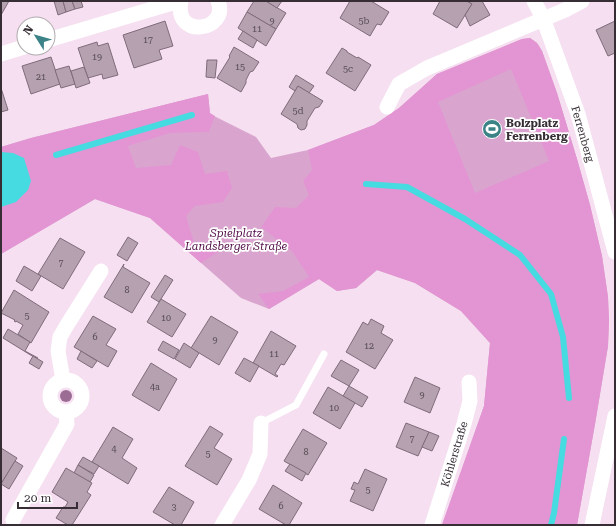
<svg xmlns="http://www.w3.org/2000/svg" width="616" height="526" font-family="'Roboto Serif',serif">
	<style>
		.green { fill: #d9a5ce }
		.forest { fill: #e395d3; fill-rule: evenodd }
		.water { fill: #46dae1 }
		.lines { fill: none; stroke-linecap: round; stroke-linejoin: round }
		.stream { stroke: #46dae1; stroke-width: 6 }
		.building { fill: #b5a1b0; stroke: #7f6c7b }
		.service { stroke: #fff; stroke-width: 7 }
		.minor { stroke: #fff; stroke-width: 15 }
		.tree { fill: #9b6c94 }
		.labels { text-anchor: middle; stroke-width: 3.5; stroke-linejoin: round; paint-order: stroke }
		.number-label { font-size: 9px; fill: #564b53 }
		.poi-label { font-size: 11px; font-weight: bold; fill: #362e34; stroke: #fff; text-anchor: start }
		.street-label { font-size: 11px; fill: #362e34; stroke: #fff }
		.park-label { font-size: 11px; font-style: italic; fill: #520d49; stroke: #fff }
	</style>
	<rect width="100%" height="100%" fill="#f5dff0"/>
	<polygon class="green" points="530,38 537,43 542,51 557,93 577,159 590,205 602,256 608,297 609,321 608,346 595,424 577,525 442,525 484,406 490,343 461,311 415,283 377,270 356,288 337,291 319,279 269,309 241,298 150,218 95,199 1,254 1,147 31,138 208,94 210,114 256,137 271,158 308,150 374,125 399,108 437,74 522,39"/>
	<g class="forest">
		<path d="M530,38L537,43L542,51L557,93L577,159L590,205L602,256L608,297L609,321L608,346L595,424L577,525H442L484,406L490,343L461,311L415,283L377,270L356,288L337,291L319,279L269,309L258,294L283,291L309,277L292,251L261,227L275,207L296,208L309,195L303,181L312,170L308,150L374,125L399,108L437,74L522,39ZM511,69L549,161L475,193L438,102Z"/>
		<polygon points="208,94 210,113 215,116 209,132 170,133 128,146 136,168 171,165 180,145 198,152 205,174 227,171 232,188 223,202 195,206 186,216 195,246 218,252 201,263 150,218 95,199 1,254 1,207 16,202 1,152 1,147 31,138"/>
	</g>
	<polygon class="water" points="1,152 13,153 24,158 31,181 28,190 16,202 1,207"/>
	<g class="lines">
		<g class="stream">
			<polyline points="56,155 192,115"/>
			<polyline points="366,184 407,187 465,219 520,255 551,294 563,337 569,398"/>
			<polyline points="551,525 554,513 564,439"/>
		</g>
	</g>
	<g class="building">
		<polygon points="1,1 9,1 1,15"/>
		<polygon points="54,1 63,1 66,12 58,15"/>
		<polygon points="63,1 72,1 75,9 66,12"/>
		<polygon points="72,1 81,1 83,7 75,9"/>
		<polygon points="254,1 266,1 286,13 276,29 247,12"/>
		<polygon points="266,1 282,1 277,8"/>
		<polygon points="350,1 371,1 389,12 381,25 377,24 370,36 340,18"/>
		<polygon points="440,1 467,1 472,4 457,28 433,14"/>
		<polygon points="467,1 482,1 490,15 470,26 465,15 472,4"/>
		<polygon points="247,12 276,29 266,46 238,28"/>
		<polygon points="165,21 173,46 159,50 162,59 134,68 123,35"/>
		<polygon points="615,21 615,53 608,56 596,30"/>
		<polygon points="243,31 257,40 253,48 238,39"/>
		<polygon points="97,42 98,46 108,43 118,75 103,79 102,74 88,78 78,48"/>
		<polygon points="234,47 259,62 253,71 250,72 246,80 246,83 241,92 217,78 230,57 229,56"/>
		<polygon points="342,48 347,51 347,52 357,58 358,57 371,65 355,91 326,73"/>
		<polygon points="51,57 60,84 31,94 22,66"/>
		<polygon points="207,60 217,60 215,78 206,77"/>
		<polygon points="69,66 75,84 61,88 55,70"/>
		<polygon points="84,67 90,83 76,88 71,71"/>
		<polygon points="296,75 314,86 309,93 298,86 295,91 289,87"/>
		<polygon points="298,86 323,101 319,107 315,108 307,121 307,125 305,129 301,130 298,128 297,124 281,114"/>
		<polygon points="1,88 8,110 1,112"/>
		<polygon points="128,237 138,243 127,261 117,255"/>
		<polygon points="60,238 85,252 63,289 38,274"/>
		<polygon points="124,264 123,267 150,283 132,313 104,297"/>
		<polygon points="24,266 41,276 32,291 16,281"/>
		<polygon points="165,275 173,280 159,302 151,297"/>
		<polygon points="14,290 49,312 31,343 18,334 23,325 16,321 16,322 14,321 15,320 1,313"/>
		<polygon points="161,299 186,314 172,337 147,322"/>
		<polygon points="93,316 116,329 106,345 117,351 108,367 74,347"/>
		<polygon points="211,316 238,332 219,365 191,348"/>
		<polygon points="371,319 384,326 381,333 393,340 375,369 346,352 363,322 368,325"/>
		<polygon points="8,329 30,342 25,351 38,358 37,359 3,338"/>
		<polygon points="271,331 296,346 284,365 281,364 275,374 278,376 277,377 253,363"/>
		<polygon points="163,341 179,350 174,359 158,350"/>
		<polygon points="184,343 199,353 190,368 175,359"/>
		<polygon points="81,351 97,361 92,368 77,359"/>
		<polygon points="33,356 43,362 39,369 29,363"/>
		<polygon points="244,358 259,366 250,382 235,373"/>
		<polygon points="341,360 359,370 349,386 331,376"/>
		<polygon points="151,363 177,379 159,411 132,395"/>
		<polygon points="415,377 440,388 430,413 404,402"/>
		<polygon points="349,386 368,397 362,407 343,396"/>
		<polygon points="328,387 355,403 340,429 313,413"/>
		<polygon points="406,423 429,432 418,456 396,447"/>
		<polygon points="210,426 223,434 214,448 232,459 217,485 185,466"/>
		<polygon points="113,427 133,439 122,458 137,468 128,484 92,462"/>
		<polygon points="303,429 327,443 308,475 284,461"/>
		<polygon points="429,432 439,436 432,451 422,447"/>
		<polygon points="1,448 17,458 1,484"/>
		<polygon points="83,457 99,466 94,474 78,465"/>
		<polygon points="15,461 23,466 9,489 1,484"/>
		<polygon points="290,464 306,473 302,481 285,471"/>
		<polygon points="78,465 94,475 90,482 74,473"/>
		<polygon points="66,468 92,483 87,492 91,495 72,525 68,525 56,518 63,507 65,507 68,502 52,492"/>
		<polygon points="365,469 387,479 373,511 350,501 355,490 351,489 354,482 358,484"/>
		<polygon points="273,485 302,503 289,525 286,525 259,509"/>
		<polygon points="169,487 194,502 181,525 175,525 153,512"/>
	</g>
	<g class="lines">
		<polyline class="service" points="261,423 296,405 324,354"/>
		<g class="minor">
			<path d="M181,1C173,40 230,31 218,1"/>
			<polyline points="534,1 543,18 578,114 615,252"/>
			<polyline points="48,40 179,1"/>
			<polyline points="1,54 24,47"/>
			<polyline points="387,107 399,84 427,68 565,10 582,1"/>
			<circle cx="66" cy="396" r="16"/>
			<polyline points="63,380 58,351 60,337 67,325 101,271"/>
			<polyline points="13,520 67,424 66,413"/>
			<polyline points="222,525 249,480 260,454 261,423"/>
			<polyline points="432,525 464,424 470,401 469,382"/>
			<polyline points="592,525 615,416"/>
		</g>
	</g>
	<circle class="tree" cx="66" cy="396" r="6"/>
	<defs>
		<g id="stadium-disc" transform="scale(1)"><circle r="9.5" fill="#3b8387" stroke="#fff"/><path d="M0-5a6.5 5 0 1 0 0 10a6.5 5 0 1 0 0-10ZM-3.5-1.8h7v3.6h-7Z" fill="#fff"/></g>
	</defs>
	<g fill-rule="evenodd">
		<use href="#stadium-disc" x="492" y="129"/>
	</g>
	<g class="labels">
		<g class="number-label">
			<text x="272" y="24">9</text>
			<text x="364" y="24">5b</text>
			<text x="257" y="32">11</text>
			<text x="148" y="43">17</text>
			<text x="97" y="60">19</text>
			<text x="240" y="70">15</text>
			<text x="348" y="72">5c</text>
			<text x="41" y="80">21</text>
			<text x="298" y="114">5d</text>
			<text x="61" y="266">7</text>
			<text x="127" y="293">8</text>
			<text x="27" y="319">5</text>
			<text x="166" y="321">10</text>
			<text x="95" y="340">6</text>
			<text x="215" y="343">9</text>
			<text x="369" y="349">12</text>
			<text x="274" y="357">11</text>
			<text x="155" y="390">4a</text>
			<text x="422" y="398">9</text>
			<text x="334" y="411">10</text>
			<text x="412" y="442">7</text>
			<text x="114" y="452">4</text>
			<text x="306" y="455">8</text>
			<text x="208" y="457">5</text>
			<text x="368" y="493">5</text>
			<text x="281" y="509">6</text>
			<text x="174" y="510">3</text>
		</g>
		<g class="poi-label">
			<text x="506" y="127">Bolzplatz<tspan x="506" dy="13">Ferrenberg</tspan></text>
		</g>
		<g class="street-label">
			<text transform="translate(583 134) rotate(74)" y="4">Ferrenberg</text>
			<text transform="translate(454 454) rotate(-73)" y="4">Köhlerstraße</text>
		</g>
		<g class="park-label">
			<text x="236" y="237">Spielplatz<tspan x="236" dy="13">Landsberger Straße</tspan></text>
		</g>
	</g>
	<rect width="616" height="526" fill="none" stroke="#362e34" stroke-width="4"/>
	<g transform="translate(36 36) rotate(307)"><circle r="19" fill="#ffffff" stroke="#afabae"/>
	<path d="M0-3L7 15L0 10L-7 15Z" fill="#3b8387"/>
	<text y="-6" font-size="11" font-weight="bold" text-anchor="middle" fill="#362e34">N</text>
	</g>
	<path d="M18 502v6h59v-6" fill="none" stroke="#362e34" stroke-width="2"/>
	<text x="24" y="502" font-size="12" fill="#362e34" stroke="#ffffff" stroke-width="3" paint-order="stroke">20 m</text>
</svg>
